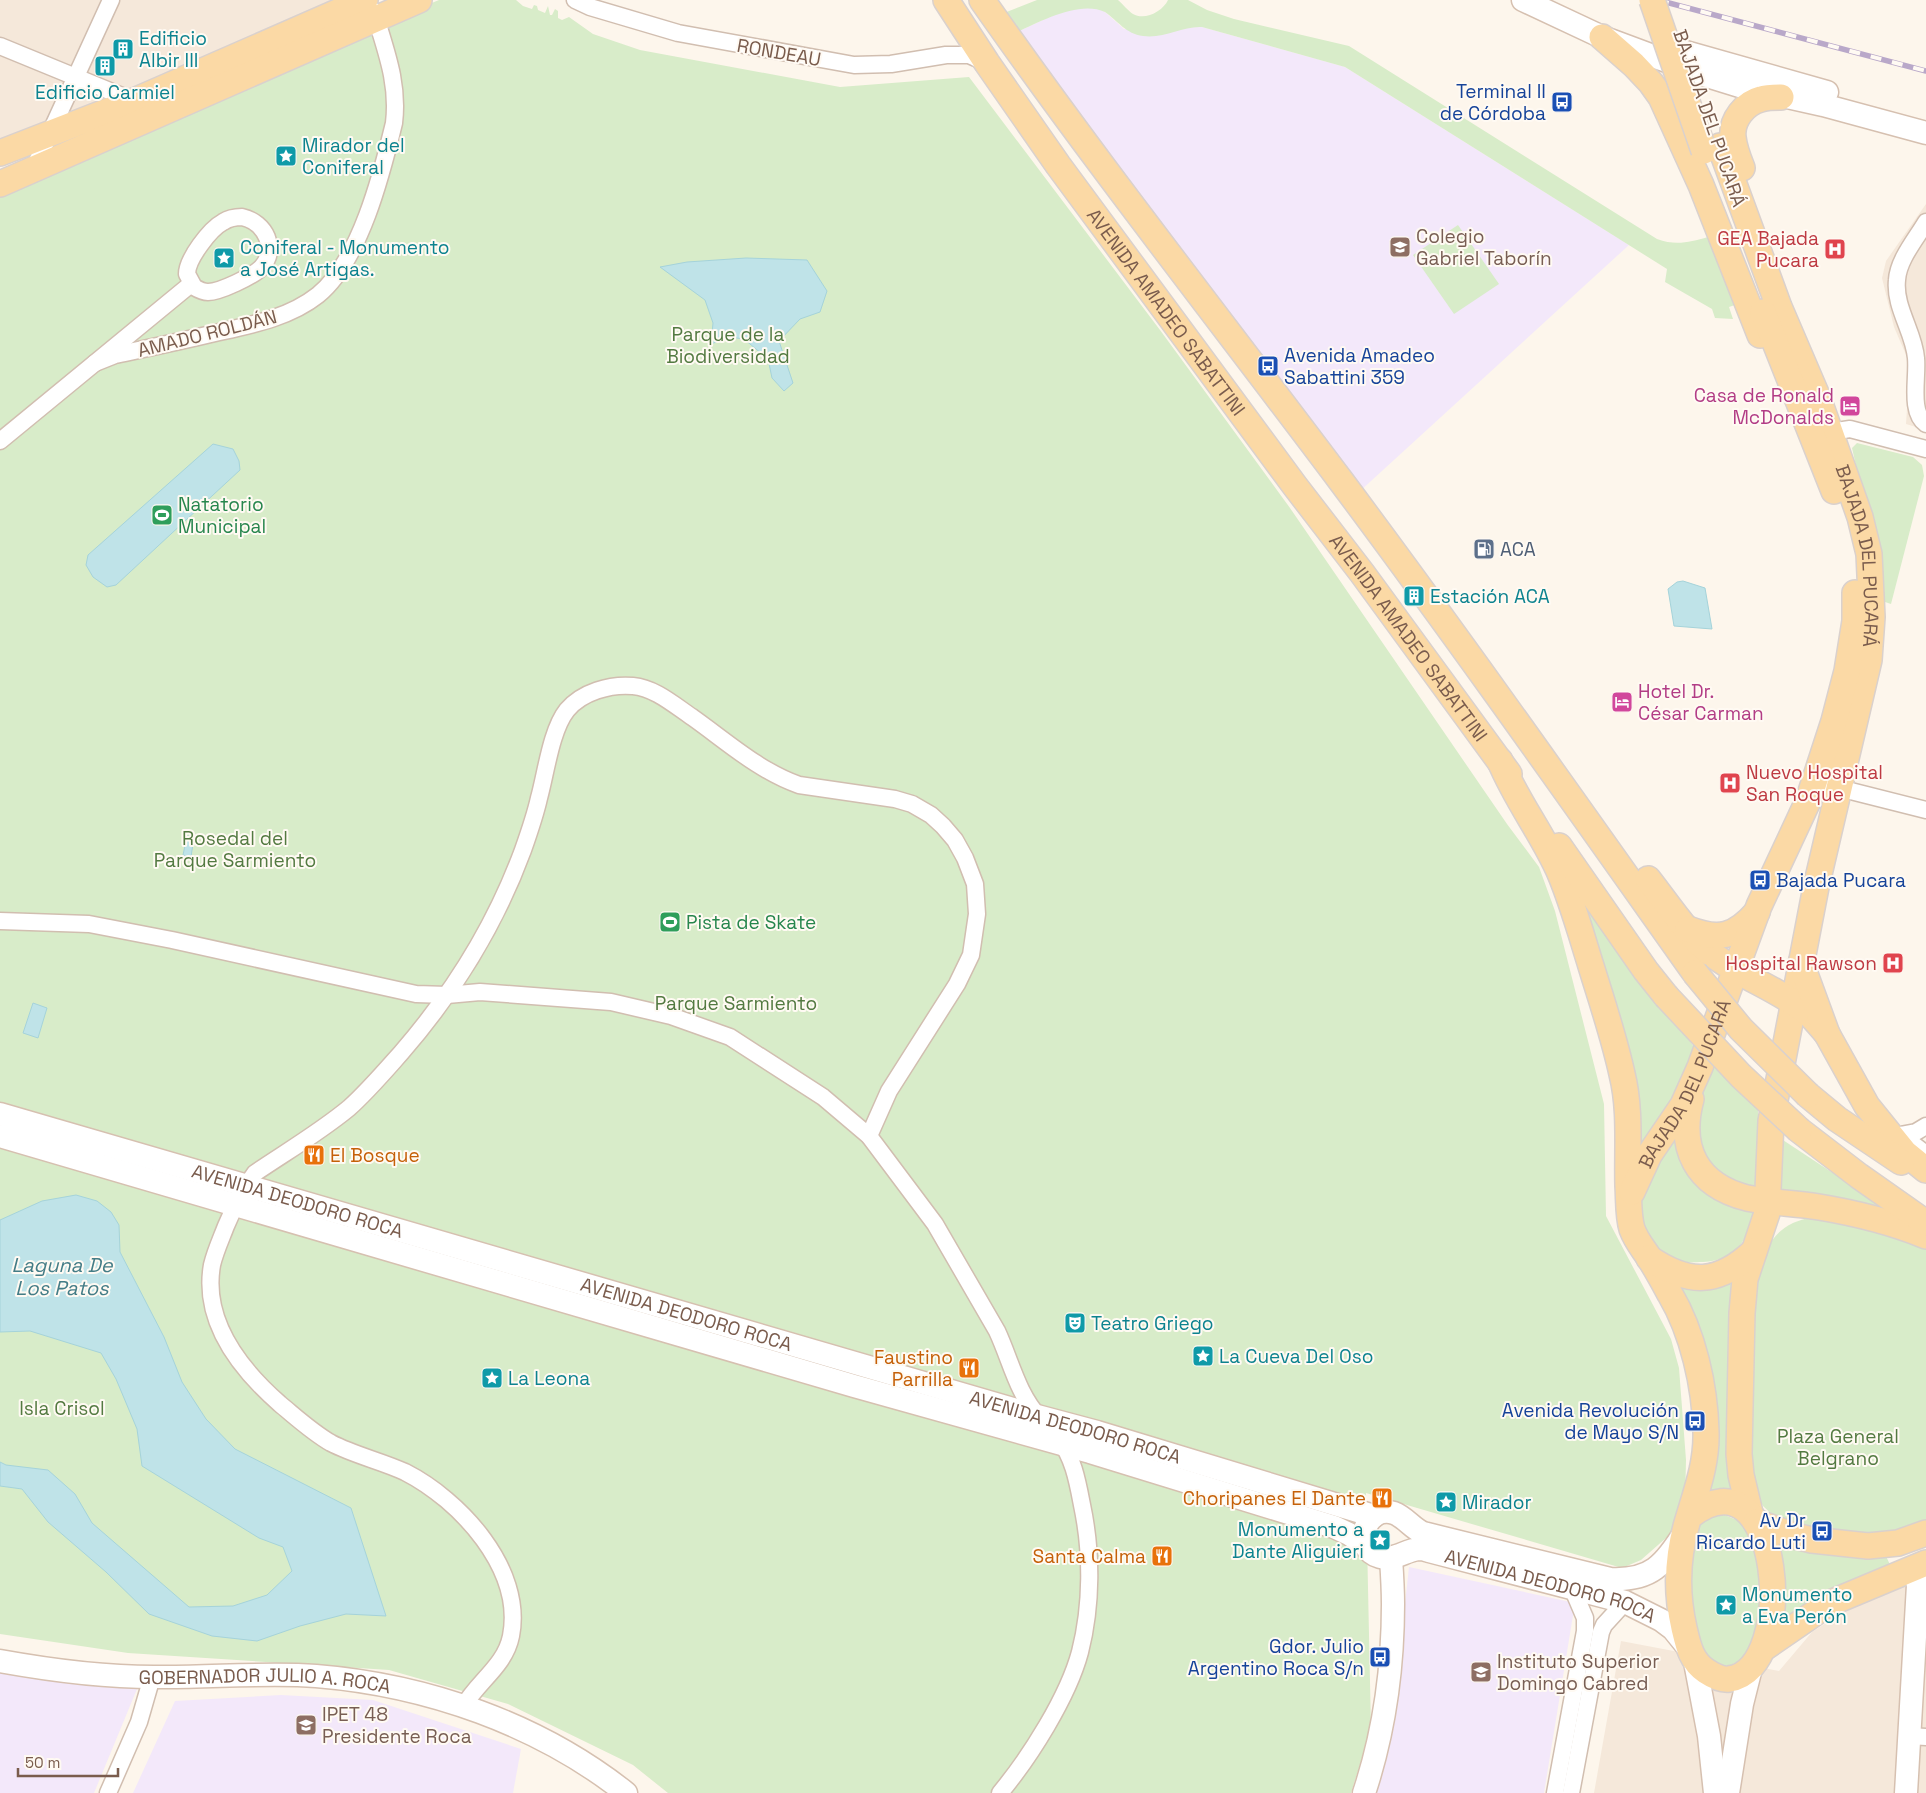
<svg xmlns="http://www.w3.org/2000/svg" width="1926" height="1793" font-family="'Space Grotesk',sans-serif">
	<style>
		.residential { fill: #f5e8da }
		.education { fill: #f3e8fa }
		.green { fill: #d8ecc9 }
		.water { fill: #bfe3e8; stroke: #a5d3da }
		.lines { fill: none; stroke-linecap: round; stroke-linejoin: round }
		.minor-casing { stroke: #d1beb0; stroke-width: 19 }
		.secondary-casing { stroke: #d6c0b0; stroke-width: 25 }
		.primary-casing { stroke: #dad1cd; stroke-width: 28 }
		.minor { stroke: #fff; stroke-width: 16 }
		.secondary { stroke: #fff; stroke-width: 22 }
		.primary { stroke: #fbd9a5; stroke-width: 25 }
		.rail-casing { stroke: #b9a8c9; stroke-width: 5.5 }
		.rail { stroke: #fffaf3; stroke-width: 4; stroke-dasharray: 11; stroke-linecap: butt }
		.primary-bridge-casing { stroke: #dad1cd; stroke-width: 28; stroke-linecap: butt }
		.primary-bridge { stroke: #fbd9a5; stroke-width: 25 }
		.labels { text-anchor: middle; stroke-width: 4; stroke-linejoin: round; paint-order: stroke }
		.culture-label { font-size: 19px; fill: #0d838f; stroke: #fffaf3; text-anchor: start }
		.street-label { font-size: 19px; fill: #7a5c4d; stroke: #fffaf3 }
		.transit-label { font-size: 19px; fill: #164399; stroke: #fffaf3; text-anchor: end }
		.education-label { font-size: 19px; fill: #785e54; stroke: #fffaf3; text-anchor: start }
		.health-label { font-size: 19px; fill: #be3a42; stroke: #fffaf3; text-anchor: end }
		.park-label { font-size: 19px; fill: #537a41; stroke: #fffaf3 }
		.hotel-label { font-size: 19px; fill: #b23c85; stroke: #fffaf3; text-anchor: end }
		.leisure-label { font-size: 19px; fill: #27864d; stroke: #fffaf3; text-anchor: start }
		.service-label { font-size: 19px; fill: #4e5e75; stroke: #fffaf3; text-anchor: start }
		.food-label { font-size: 19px; fill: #c56008; stroke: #fffaf3; text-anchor: end }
		.water-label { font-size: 20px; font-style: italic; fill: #437c86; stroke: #fffaf3 }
	</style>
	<rect width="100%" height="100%" fill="#fdf6ec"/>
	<g class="residential">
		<polygon points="0,0 335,0 0,148"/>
		<polygon points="1926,204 1926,430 1906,424 1910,364 1894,327 1882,278 1886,261"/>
		<polygon points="1926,1574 1926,1793 1594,1793 1621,1641 1779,1671 1812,1632 1853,1606"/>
	</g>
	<g class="education">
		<polygon points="1085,5 1095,6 1105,12 1124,29 1202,27 1345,67 1629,245 1359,492 1017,32 1069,8"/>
		<polygon points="1409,1567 1575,1603 1544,1793 1375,1793 1390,1741"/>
		<polygon points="0,1667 31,1673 137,1689 94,1793 0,1793"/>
		<polygon points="281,1695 373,1700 521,1749 513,1793 133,1793 175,1701"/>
	</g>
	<g class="green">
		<polygon points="439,0 516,0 523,6 532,9 534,5 537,6 538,10 545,13 548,6 550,15 552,15 555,9 558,11 558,18 562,20 569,17 593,34 640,50 840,87 969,77 1160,330 1290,508 1507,824 1539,867 1555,911 1604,1104 1606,1216 1671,1339 1679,1368 1686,1460 1685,1502 1682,1516 1666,1538 1641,1560 1622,1568 1366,1493 1371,1729 1351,1793 668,1793 633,1765 508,1704 389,1670 128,1653 0,1634 0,196 328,46"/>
		<path d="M1037,0H1118C1123,4 1128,11 1133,14C1145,21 1163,11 1168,0H1188L1207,10L1234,19L1349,46L1657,239C1676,246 1690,242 1708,237L1735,305L1729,307L1733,319L1715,318L1712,309L1665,282L1667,269L1345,67L1202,27C1182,26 1164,39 1143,36C1126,34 1118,21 1105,12C1080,0 1041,21 1017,32L1004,13Z"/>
		<polygon points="1458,225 1499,284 1454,314 1413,255"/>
		<polygon points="1857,443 1913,457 1922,465 1924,476 1891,604 1885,602 1883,585 1852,448"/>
		<polygon points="1558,855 1694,1047 1681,1083 1633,1165"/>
		<polygon points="1709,1059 1758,1109 1759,1192 1716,1176 1700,1151 1697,1114"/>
		<path d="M1675,1132L1755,1207C1750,1237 1737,1261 1703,1262C1697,1262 1689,1263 1684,1262C1669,1259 1655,1249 1643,1240L1639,1190Z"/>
		<polygon points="1777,1136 1898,1216 1776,1190"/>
		<path d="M1814,1217L1926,1244V1523L1896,1534L1847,1536L1780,1522L1763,1506L1755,1493L1749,1475L1755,1292C1762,1253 1770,1224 1814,1217Z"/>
		<polygon points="1732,1277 1731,1473 1736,1492 1703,1494 1710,1472 1669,1278"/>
		<polygon points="1717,1512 1747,1524 1759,1561 1760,1617 1748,1656 1729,1666 1711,1663 1697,1643 1689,1591 1691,1552 1701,1519"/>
		<polygon points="1768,1534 1884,1552 1893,1571 1774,1636"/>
	</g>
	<g class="water">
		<polygon points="746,258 807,260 827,291 820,312 800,319 779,341 793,383 784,391 772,378 768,359 744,339 729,337 711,344 713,323 705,300 660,267 687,262"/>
		<polygon points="213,444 233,449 239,461 240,470 116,585 107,587 93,577 86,565 88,555"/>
		<polygon points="1683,581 1705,588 1712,629 1674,626 1668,589 1677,582"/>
		<polygon points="187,836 194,837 191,857 183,855"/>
		<polygon points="33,1003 47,1008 38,1038 23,1033"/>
		<polygon points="76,1195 97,1201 111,1212 119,1225 120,1252 164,1337 182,1382 206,1419 235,1449 351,1508 386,1616 346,1614 300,1626 257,1641 212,1636 149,1614 106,1572 48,1522 22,1489 0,1486 0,1462 6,1465 48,1470 75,1494 92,1523 189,1607 233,1606 267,1595 292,1571 283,1547 259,1538 142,1466 137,1429 116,1379 101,1353 30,1331 0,1332 0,1220 42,1201"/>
	</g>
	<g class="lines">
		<g class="minor-casing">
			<g id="minor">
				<polyline points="575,0 590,7 678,33 854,65 891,64 946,55 969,55 987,63"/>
				<polyline points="0,46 134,101"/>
				<polyline points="34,168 111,0"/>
				<path d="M242,217C265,222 279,249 261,268C253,276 220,292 208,292C203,292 199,290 194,287L187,274C187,259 210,229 223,222C229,218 236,217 242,217Z"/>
				<path d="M1926,222C1916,239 1898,260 1897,280C1894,307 1914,332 1916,358C1918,378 1909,412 1926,424"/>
				<path d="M95,363L115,355C148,348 182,341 215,333C251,325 289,318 318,295C360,261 382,173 394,123C399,82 385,49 374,11"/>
				<polyline points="1830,432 1850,429 1926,449"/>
				<polyline points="0,441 191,284"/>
				<polyline points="1815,782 1926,810"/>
				<path d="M0,921L89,924L172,940L416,994L447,995L480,992L611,1002L671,1016L730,1037L823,1097L869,1136L935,1224L997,1331C1011,1361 1017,1393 1040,1418"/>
				<polyline points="1900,1135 1916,1132 1926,1126"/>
				<polyline points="1905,1138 1926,1154"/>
				<path d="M463,1707C478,1681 505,1666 511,1636C524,1569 460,1500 405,1472C381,1461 354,1455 331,1443C312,1432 297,1418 280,1404C240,1369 202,1322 212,1265C215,1252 221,1239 226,1226C234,1207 242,1190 255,1173C286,1152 320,1132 349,1108C367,1092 385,1071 401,1053C454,992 495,926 523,850C529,833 535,816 539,798C546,773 551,730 567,710C582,692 610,684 633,686C655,688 674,705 692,717C726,741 759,771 799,785L895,799L912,804L931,815L943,826L955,840L965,858L975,884L977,914L971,955L957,984L889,1091L869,1136"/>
				<polyline points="1910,1736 1926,1737"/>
				<polyline points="108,1793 139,1722 152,1677"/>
				<path d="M1000,1793C1030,1757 1068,1697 1080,1652C1092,1605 1092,1552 1082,1505C1078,1484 1073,1455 1058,1439"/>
				<polyline points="1555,1793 1585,1631 1585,1618 1573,1590"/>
				<polyline points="1571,1793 1601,1632 1604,1625 1625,1602"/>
			</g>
		</g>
		<g class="secondary-casing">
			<g id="secondary">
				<polyline points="1523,0 1602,37 1704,75 1746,88 1823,105 1926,133"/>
				<polyline points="1668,47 1827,92"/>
				<path id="s1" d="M0,1114L1037,1416L1097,1432L1374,1516"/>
				<polyline points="0,1136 854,1386 1090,1452 1334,1527 1349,1534 1365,1545"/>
				<path id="s2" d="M1685,1532C1663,1565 1652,1581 1610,1579L1423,1533C1412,1528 1405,1517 1394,1513C1365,1504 1351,1549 1380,1557C1394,1561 1404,1551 1418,1549C1421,1549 1426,1550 1429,1551L1625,1602L1661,1620L1673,1629L1690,1650"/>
				<path id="s3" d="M0,1661C50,1670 103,1677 154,1677C208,1678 262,1672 316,1676C427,1685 539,1724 626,1793"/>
				<polyline points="1695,1662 1709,1736 1715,1793"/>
				<path d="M1364,1793C1384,1733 1393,1667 1393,1604C1393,1589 1392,1573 1391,1558"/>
				<polyline points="1728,1793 1742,1704 1751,1668"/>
				<polyline points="1906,1793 1918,1585 1914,1568"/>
			</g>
		</g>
		<g class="primary-casing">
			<g id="primary">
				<path id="s4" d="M946,0L987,63L1058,165L1295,486L1362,573L1509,774"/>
				<path d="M982,0C1097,164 1221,321 1341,481C1462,643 1578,808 1695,973"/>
				<polyline points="1602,37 1634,65 1651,83 1661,97 1701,185 1760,335"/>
				<path id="s5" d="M1720,146L1779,307L1818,398L1860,517L1869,554L1872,617L1869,660L1816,887L1771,1121L1767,1213L1745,1279L1742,1313L1739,1454L1741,1475L1750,1513"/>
				<polyline points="0,153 134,101 365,0"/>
				<path d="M1742,168C1738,158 1734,148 1733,137C1731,120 1745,103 1761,99C1767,97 1775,97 1781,97"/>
				<polyline points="0,184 419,0"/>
				<polyline points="1763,312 1834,491"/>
				<path d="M1500,761C1516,800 1542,833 1559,871C1572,901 1581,934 1591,966C1602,1002 1614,1037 1622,1074C1631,1110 1627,1149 1628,1186C1629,1200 1628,1216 1632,1229C1636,1240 1642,1247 1648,1256C1656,1268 1663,1281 1670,1294C1693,1333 1705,1386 1706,1432C1707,1464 1696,1492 1687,1523C1677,1557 1676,1593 1684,1628C1688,1645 1691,1661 1706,1671C1712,1675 1721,1680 1729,1679C1800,1670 1782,1443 1690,1516"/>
				<polyline points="1559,846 1646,971 1666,996"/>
				<path d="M1648,879C1667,903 1688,936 1712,954C1741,977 1778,989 1807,1012C1814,1018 1821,1027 1827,1034"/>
				<path d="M1688,929C1719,941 1735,937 1757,912"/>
				<polyline points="1801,963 1827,1034 1867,1106 1905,1153 1926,1170"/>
				<polyline points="1808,1095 1837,1119 1901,1162"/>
				<path d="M1691,1099C1678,1148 1696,1185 1747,1198C1770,1203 1795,1203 1819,1207C1855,1213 1892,1222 1926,1236"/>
				<polyline points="1799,1130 1859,1176 1926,1223"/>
				<path id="s6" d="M1632,1192L1649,1155L1683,1105L1700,1067L1759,906L1808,801L1834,721L1847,671L1855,621V593"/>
				<path d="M1649,1258C1689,1285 1718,1285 1754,1251"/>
				<polyline points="1756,1522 1795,1536 1812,1540 1868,1546 1898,1543 1926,1533"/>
				<polyline points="1764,1648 1828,1604 1926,1563"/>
			</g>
		</g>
		<use href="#minor" class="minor"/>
		<use href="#secondary" class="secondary"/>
		<use href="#primary" class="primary"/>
		<g class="rail-casing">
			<polyline id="rail" points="1658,0 1926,71"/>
		</g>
		<use href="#rail" class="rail"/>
		<g class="primary-bridge-casing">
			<g id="primary-bridge">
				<polyline points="1652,0 1704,151"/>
				<polyline points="1695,973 1741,1029 1808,1095"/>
				<polyline points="1666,996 1741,1076 1799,1130"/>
			</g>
		</g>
		<use href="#primary-bridge" class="primary-bridge"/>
	</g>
	<defs>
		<g id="building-square" transform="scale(1.125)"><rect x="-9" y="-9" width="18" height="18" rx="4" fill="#0f9aa8" stroke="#fffaf3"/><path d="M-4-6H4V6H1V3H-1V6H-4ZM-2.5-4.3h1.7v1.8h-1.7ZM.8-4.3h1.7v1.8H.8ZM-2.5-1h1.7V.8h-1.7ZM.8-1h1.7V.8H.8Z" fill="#fff"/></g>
		<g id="bus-square" transform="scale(1.125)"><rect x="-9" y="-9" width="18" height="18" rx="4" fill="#1a4fb4" stroke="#fffaf3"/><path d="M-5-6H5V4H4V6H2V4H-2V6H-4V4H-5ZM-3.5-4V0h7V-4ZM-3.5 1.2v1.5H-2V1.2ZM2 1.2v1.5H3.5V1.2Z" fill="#fff"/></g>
		<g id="sight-square" transform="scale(1.125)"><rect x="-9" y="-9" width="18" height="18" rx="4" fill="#0f9aa8" stroke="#fffaf3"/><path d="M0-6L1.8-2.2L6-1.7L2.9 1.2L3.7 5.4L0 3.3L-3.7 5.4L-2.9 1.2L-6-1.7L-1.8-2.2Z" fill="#fff"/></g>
		<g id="school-square" transform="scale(1.125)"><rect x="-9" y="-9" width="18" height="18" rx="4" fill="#8d6e63" stroke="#fffaf3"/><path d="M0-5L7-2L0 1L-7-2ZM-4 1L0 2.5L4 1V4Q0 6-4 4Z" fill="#fff"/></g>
		<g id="hospital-square" transform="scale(1.125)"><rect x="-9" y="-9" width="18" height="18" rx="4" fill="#e0444e" stroke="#fffaf3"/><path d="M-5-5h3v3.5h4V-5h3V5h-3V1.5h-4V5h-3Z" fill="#fff"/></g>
		<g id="hotel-square" transform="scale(1.125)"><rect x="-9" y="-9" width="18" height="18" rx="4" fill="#d1479c" stroke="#fffaf3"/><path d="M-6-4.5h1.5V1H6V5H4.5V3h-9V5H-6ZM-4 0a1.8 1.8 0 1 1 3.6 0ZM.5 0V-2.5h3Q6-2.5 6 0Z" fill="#fff"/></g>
		<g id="stadium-square" transform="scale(1.125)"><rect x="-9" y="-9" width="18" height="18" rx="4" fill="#2e9e5b" stroke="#fffaf3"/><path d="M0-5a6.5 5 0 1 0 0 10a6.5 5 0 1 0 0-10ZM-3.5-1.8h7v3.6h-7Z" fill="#fff"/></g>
		<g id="fuel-square" transform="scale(1.125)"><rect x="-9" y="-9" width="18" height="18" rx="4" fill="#5c6f8a" stroke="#fffaf3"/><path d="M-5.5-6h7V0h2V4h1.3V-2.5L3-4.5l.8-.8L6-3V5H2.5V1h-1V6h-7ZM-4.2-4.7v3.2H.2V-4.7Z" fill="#fff"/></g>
		<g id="restaurant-square" transform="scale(1.125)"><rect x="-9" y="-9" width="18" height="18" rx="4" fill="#e8710a" stroke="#fffaf3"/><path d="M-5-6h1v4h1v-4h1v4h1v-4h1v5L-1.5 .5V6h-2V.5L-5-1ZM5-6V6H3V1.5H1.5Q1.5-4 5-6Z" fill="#fff"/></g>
		<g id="theatre-square" transform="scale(1.125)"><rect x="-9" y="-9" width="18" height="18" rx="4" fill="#0f9aa8" stroke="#fffaf3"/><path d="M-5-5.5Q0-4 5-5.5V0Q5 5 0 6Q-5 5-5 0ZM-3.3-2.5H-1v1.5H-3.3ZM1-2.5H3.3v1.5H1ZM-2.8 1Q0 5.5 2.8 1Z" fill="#fff"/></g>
	</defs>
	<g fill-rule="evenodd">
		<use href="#building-square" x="123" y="49"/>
		<use href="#building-square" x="105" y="66"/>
		<use href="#bus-square" x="1562" y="102"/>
		<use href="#sight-square" x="286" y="156"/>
		<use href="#school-square" x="1400" y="247"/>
		<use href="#hospital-square" x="1835" y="249"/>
		<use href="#sight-square" x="224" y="258"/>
		<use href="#bus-square" x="1268" y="366"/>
		<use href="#hotel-square" x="1850" y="406"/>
		<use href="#stadium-square" x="162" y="515"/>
		<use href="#fuel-square" x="1484" y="549"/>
		<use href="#building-square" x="1414" y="596"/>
		<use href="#hotel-square" x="1622" y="702"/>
		<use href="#hospital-square" x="1730" y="783"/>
		<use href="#bus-square" x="1760" y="880"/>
		<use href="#stadium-square" x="670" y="922"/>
		<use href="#hospital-square" x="1893" y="963"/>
		<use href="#restaurant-square" x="314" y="1155"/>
		<use href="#theatre-square" x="1075" y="1323"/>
		<use href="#sight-square" x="1203" y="1356"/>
		<use href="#restaurant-square" x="969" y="1368"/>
		<use href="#sight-square" x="492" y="1378"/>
		<use href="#bus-square" x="1695" y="1421"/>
		<use href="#restaurant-square" x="1382" y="1498"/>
		<use href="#sight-square" x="1446" y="1502"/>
		<use href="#bus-square" x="1822" y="1531"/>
		<use href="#sight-square" x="1380" y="1540"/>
		<use href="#restaurant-square" x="1162" y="1556"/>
		<use href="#sight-square" x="1726" y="1605"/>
		<use href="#bus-square" x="1380" y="1657"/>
		<use href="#school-square" x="1481" y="1672"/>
		<use href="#school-square" x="306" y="1725"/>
	</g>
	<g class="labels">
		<g class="culture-label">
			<text x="139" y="45">Edificio<tspan x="139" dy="22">Albir III</tspan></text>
			<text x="105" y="99" text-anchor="middle">Edificio Carmiel</text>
			<text x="302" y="152">Mirador del<tspan x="302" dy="22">Coniferal</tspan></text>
			<text x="240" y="254">Coniferal - Monumento<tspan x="240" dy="22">a José Artigas.</tspan></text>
			<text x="1430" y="603">Estación ACA</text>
			<text x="1091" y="1330">Teatro Griego</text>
			<text x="1219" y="1363">La Cueva Del Oso</text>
			<text x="508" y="1385">La Leona</text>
			<text x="1462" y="1509">Mirador</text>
			<text x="1364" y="1536" text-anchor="end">Monumento a<tspan x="1364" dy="22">Dante Aliguieri</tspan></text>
			<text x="1742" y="1601">Monumento<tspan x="1742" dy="22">a Eva Perón</tspan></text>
		</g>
		<g class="street-label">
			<text transform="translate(779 52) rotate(10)" y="7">RONDEAU</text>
			<text transform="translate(1710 118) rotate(71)" y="7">BAJADA DEL PUCARÁ</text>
			<text dy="7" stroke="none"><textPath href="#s4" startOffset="382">AVENIDA AMADEO SABATTINI</textPath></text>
			<text transform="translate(207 333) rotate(-14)" y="7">AMADO ROLDÁN</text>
			<text dy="7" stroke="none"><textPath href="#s5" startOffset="435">BAJADA DEL PUCARÁ</textPath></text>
			<text dy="7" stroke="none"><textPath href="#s4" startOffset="788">AVENIDA AMADEO SABATTINI</textPath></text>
			<text dy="7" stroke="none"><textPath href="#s6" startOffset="121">BAJADA DEL PUCARÁ</textPath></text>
			<text dy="7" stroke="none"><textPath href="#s1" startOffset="310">AVENIDA DEODORO ROCA</textPath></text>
			<text dy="7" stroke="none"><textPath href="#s1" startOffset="715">AVENIDA DEODORO ROCA</textPath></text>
			<text dy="7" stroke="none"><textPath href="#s1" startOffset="1120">AVENIDA DEODORO ROCA</textPath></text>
			<text dy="7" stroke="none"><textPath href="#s2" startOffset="572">AVENIDA DEODORO ROCA</textPath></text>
			<text dy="7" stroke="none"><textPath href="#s3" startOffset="266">GOBERNADOR JULIO A. ROCA</textPath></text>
		</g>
		<g class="transit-label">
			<text x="1546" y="98">Terminal II<tspan x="1546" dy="22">de Córdoba</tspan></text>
			<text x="1284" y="362" text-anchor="start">Avenida Amadeo<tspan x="1284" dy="22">Sabattini 359</tspan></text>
			<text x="1776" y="887" text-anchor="start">Bajada Pucara</text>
			<text x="1679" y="1417">Avenida Revolución<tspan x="1679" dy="22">de Mayo S/N</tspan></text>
			<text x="1806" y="1527">Av Dr<tspan x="1806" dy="22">Ricardo Luti</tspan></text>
			<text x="1364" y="1653">Gdor. Julio<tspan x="1364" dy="22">Argentino Roca S/n</tspan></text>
		</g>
		<g class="education-label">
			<text x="1416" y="243">Colegio<tspan x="1416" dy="22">Gabriel Taborín</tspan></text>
			<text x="1497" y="1668">Instituto Superior<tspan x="1497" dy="22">Domingo Cabred</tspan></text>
			<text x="322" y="1721">IPET 48<tspan x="322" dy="22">Presidente Roca</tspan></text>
		</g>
		<g class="health-label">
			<text x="1819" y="245">GEA Bajada<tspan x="1819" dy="22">Pucara</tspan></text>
			<text x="1746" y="779" text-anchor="start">Nuevo Hospital<tspan x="1746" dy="22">San Roque</tspan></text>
			<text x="1877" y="970">Hospital Rawson</text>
		</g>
		<g class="park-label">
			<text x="728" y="341">Parque de la<tspan x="728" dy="22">Biodiversidad</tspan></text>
			<text x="235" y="845">Rosedal del<tspan x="235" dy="22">Parque Sarmiento</tspan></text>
			<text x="736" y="1010">Parque Sarmiento</text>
			<text x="62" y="1415">Isla Crisol</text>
			<text x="1838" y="1443">Plaza General<tspan x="1838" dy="22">Belgrano</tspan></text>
		</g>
		<g class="hotel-label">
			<text x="1834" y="402">Casa de Ronald<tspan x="1834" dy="22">McDonalds</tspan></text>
			<text x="1638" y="698" text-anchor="start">Hotel Dr.<tspan x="1638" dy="22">César Carman</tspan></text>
		</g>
		<g class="leisure-label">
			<text x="178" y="511">Natatorio<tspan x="178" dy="22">Municipal</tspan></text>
			<text x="686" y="929">Pista de Skate</text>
		</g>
		<g class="service-label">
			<text x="1500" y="556">ACA</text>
		</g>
		<g class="food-label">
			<text x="330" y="1162" text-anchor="start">El Bosque</text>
			<text x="953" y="1364">Faustino<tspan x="953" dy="22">Parrilla</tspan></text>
			<text x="1366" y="1505">Choripanes El Dante</text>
			<text x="1146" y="1563">Santa Calma</text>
		</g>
		<g class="water-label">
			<text x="62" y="1272">Laguna De<tspan x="62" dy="23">Los Patos</tspan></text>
		</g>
	</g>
	<path d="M18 1768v8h100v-8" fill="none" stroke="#7a5c4d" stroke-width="2.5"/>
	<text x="25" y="1768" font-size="15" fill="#7a5c4d" stroke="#fffaf3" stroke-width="4" paint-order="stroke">50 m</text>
</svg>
